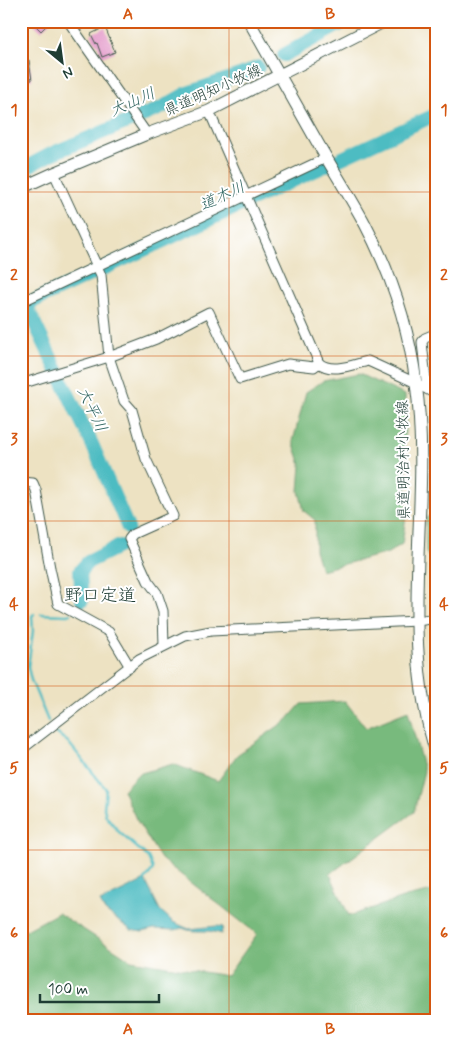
<svg xmlns="http://www.w3.org/2000/svg" width="458" height="1042" font-family="Mynerve,'Klee One',sans-serif">
	<style>
		.forest { fill: #78ba7d; stroke: #4c7c58 }
		.water { fill: #4dbcc2; stroke: #367c7b }
		.lines { fill: none; stroke-linecap: round; stroke-linejoin: round }
		.stream { stroke: #4dbcc2; stroke-width: 2.5 }
		.river { stroke: #4dbcc2; stroke-width: 14 }
		.building { fill: #e49ccb }
		.minor-casing { stroke: #3e5649; stroke-width: 11 }
		.major-casing { stroke: #3e5649; stroke-width: 13 }
		.minor { stroke: #fff; stroke-width: 9 }
		.major { stroke: #fff; stroke-width: 11 }
		.grid { fill: none; stroke: #d45610; stroke-width: 1; stroke-opacity: 0.55 }
		.labels { text-anchor: middle; stroke-width: 4; stroke-linejoin: round; paint-order: stroke }
		.street-label { font-size: 15px; fill: #1f3d34; stroke: #fff }
		.water-label { font-size: 16px; font-style: italic; fill: #2d635f; stroke: #fff }
		.quarter-label { font-size: 18px; fill: #1f3d34; stroke: #fff }
		.neatline { fill: none; stroke: #d45610; stroke-width: 2 }
		.grid-label { font-size: 16px; text-anchor: middle; font-weight: bold; fill: #d45610 }
	</style>
	<rect width="100%" height="100%" fill="#fff"/>
	<filter id="ink" filterUnits="userSpaceOnUse"><feTurbulence type="fractalNoise" baseFrequency=".02" numOctaves="2"/><feDisplacementMap in="SourceGraphic" scale="10" xChannelSelector="R" yChannelSelector="G"/><feConvolveMatrix kernelMatrix="1 2 1 2 8 2 1 2 1" color-interpolation-filters="sRGB"/></filter>
	<filter id="wash" filterUnits="userSpaceOnUse"><feTurbulence type="fractalNoise" baseFrequency=".0096" numOctaves="4" result="noise"/><feDisplacementMap in="SourceGraphic" scale="20" xChannelSelector="R" yChannelSelector="G"/><feGaussianBlur stdDeviation="1.12" result="paint"/><feColorMatrix in="noise" values="0 0 0 0 0 0 0 0 0 0 0 0 0 0 0 0 0 1.4 0 .05"/><feComposite in="paint" operator="in"/></filter>
	<g filter="url(#wash)">
		<rect width="100%" height="100%" fill="#ede2c2"/>
		<g class="forest">
			<polygon points="359,374 405,395 406,422 404,440 407,478 406,516 402,544 388,553 321,570 315,550 315,520 304,511 299,491 301,465 293,441 306,392 323,381"/>
			<polygon points="437,511 437,574 426,552 426,518"/>
			<polygon points="345,701 366,728 408,711 424,771 414,812 330,874 349,916 406,897 437,890 437,1021 21,1021 21,933 58,913 131,960 227,976 257,934 161,859 136,819 123,790 138,774 173,764 218,781 237,755 287,720 301,704"/>
		</g>
		<path class="water" d="M145,880L160,910L173,922L189,929L217,926L223,927L221,934C208,928 195,934 182,928L175,930L154,929L142,932L131,930L105,911L100,902Z"/>
		<g class="lines">
			<g class="stream">
				<polyline points="76,611 80,607 82,600"/>
				<polyline points="34,614 32,616 33,631 28,667 31,680 48,721"/>
				<polyline points="41,614 67,615 71,614"/>
				<polyline points="56,733 68,742 106,789 104,808 106,816 120,833 148,857 153,869 145,880"/>
			</g>
			<g class="river">
				<polyline points="284,55 346,21"/>
				<polyline points="21,170 53,153 161,108 187,93 245,73 258,67"/>
				<polyline points="26,305 92,444 128,528"/>
				<polyline points="21,307 437,114"/>
				<polyline points="82,600 80,571 88,562 120,546"/>
			</g>
		</g>
		<g id="blocks">
			<g class="building">
				<polygon points="31,21 51,21 41,31"/>
				<polygon points="105,27 115,52 102,57 97,43 96,44 91,34"/>
				<polygon points="29,60 32,80 21,82 21,61"/>
			</g>
		</g>
	</g>
	<g filter="url(#ink)">
		<use href="#blocks" fill-opacity="0" stroke="#3e5649" stroke-width="1"/>
		<g class="lines">
			<g class="minor-casing">
				<g id="minor">
					<polyline points="68,21 147,134"/>
					<path d="M209,111L319,363C332,374 354,364 368,361L416,383L437,395"/>
					<polyline points="54,173 101,275 109,357 124,401 132,410 146,459 173,516 133,534 129,539 148,581 157,593 163,611 164,646"/>
					<polyline points="21,302 326,158"/>
					<polyline points="21,384 109,357 156,339 209,312 240,379 288,364 314,367 319,363"/>
					<polyline points="427,389 422,342 425,338 437,333"/>
					<polyline points="21,482 33,483 36,490 50,568 58,604 109,632 130,667"/>
					<polyline points="21,750 139,659 185,636 211,631 417,621 437,618"/>
				</g>
			</g>
			<g class="major-casing">
				<g id="major">
					<path d="M249,21C273,63 296,105 320,147C335,173 351,198 365,224C391,273 409,329 416,383C433,507 396,634 437,755"/>
					<polyline points="21,188 54,173 147,134 209,111 385,21"/>
				</g>
			</g>
			<use href="#minor" class="minor"/>
			<use href="#major" class="major"/>
		</g>
	</g>
	<path class="grid" d="M229,21V1021M21,192H437M21,356H437M21,521H437M21,686H437M21,850H437"/>
	<g class="labels">
		<g class="street-label">
			<text transform="translate(213 90) rotate(-24)" y="5">県道明知小牧線</text>
			<text transform="translate(403 460) rotate(-91)" y="5">県道明治村小牧線</text>
		</g>
		<g class="water-label">
			<text transform="translate(132 101) rotate(-24)" y="6">大山川</text>
			<text transform="translate(222 195) rotate(-25)" y="6">道木川</text>
			<text transform="translate(93 409) rotate(65)" y="6">大平川</text>
		</g>
		<g class="quarter-label">
			<text x="100" y="601">野口定道</text>
		</g>
	</g>
	<rect width="458" height="1042" fill="none" stroke="#fff" stroke-width="55"/>
	<g transform="translate(62 62) rotate(151)" stroke="#ffffff" stroke-width="4" paint-order="stroke">
	<path d="M0-4L9 19L0 12L-9 19Z" fill="#1f3d34"/>
	<text y="-8" font-size="14" font-weight="bold" text-anchor="middle" fill="#1f3d34">N</text>
	</g>
	<path d="M40 994v8h119v-8" fill="none" stroke="#1f3d34" stroke-width="2.5"/>
	<text x="48" y="994" font-size="15" fill="#1f3d34" stroke="#ffffff" stroke-width="4" paint-order="stroke">100 m</text>
	<rect x="28" y="28" width="402" height="986" class="neatline"/>
	<g class="grid-label">
		<text x="128" y="19">A</text>
		<text x="330" y="19">B</text>
		<text x="14" y="115">1</text>
		<text x="444" y="115">1</text>
		<text x="14" y="280">2</text>
		<text x="444" y="280">2</text>
		<text x="14" y="444">3</text>
		<text x="444" y="444">3</text>
		<text x="14" y="609">4</text>
		<text x="444" y="609">4</text>
		<text x="14" y="773">5</text>
		<text x="444" y="773">5</text>
		<text x="14" y="938">6</text>
		<text x="444" y="938">6</text>
		<text x="128" y="1034">A</text>
		<text x="330" y="1034">B</text>
	</g>
</svg>
